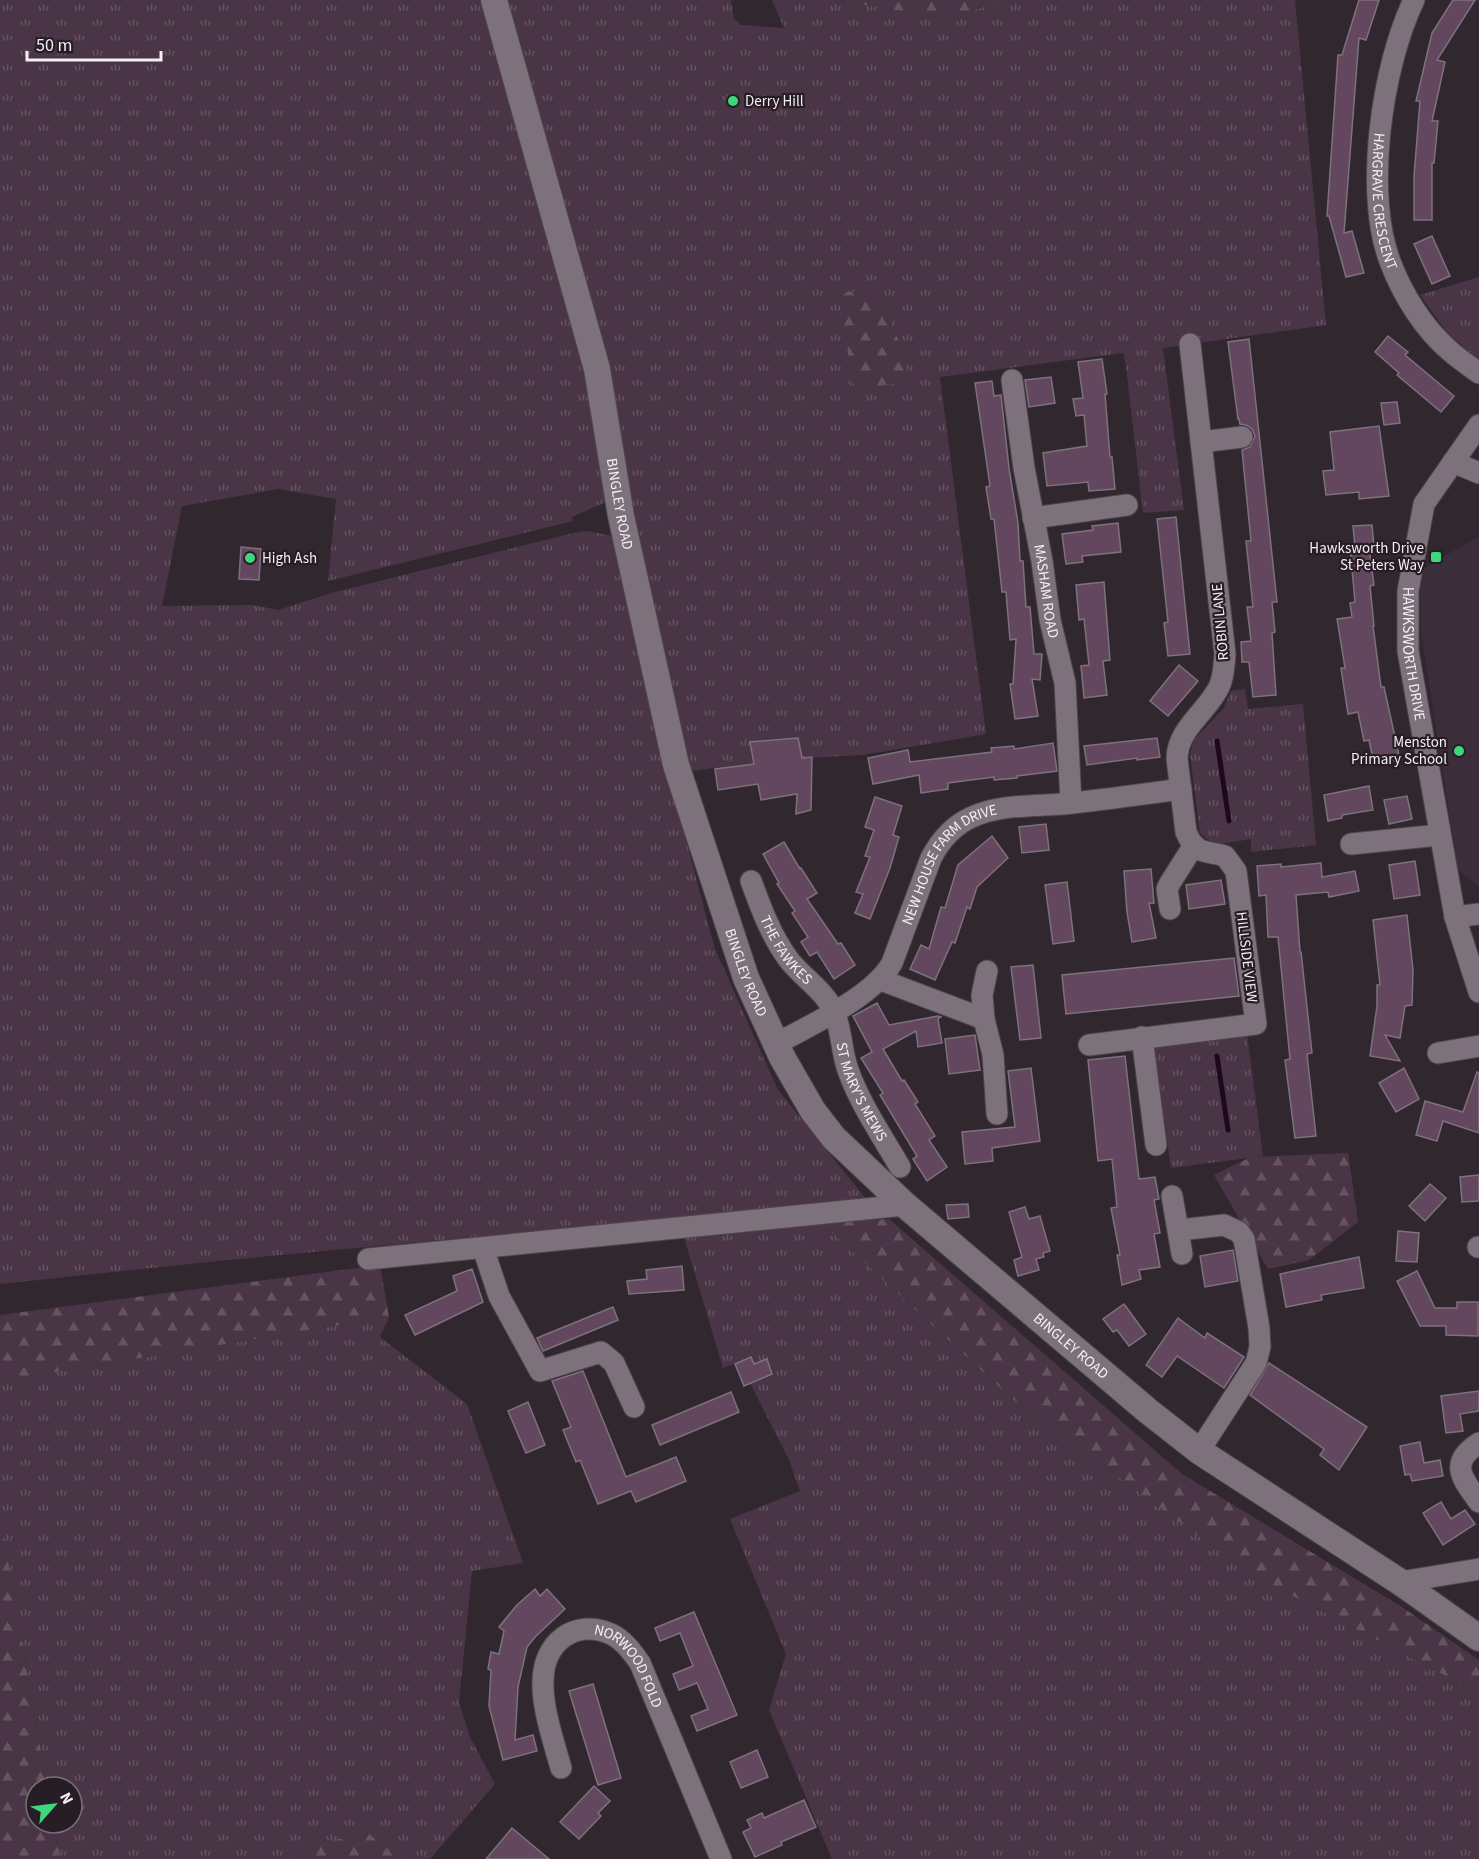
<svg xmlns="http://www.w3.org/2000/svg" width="1479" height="1859" font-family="'Source Sans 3',sans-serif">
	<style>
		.built { fill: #3c2d3a }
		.grass { fill: url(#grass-tufts) }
		.forest { fill: url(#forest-firs) }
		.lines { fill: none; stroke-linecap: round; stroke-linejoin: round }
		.stream { stroke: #1e081b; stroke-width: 5 }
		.building { fill: #63475e; stroke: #7d727b; stroke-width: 1.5 }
		.minor-casing { stroke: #4e454c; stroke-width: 23 }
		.tertiary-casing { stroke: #4e454c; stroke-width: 28 }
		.minor { stroke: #7d717b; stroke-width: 21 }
		.tertiary { stroke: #7d717b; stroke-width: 26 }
		.poi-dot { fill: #3fd77d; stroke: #271d25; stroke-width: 2 }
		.labels { text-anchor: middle; stroke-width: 4.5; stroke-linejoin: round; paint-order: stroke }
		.poi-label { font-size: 15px; fill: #f5eef4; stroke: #271d25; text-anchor: start }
		.street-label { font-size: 15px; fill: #f5eef4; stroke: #271d25 }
	</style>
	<defs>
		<pattern id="grass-tufts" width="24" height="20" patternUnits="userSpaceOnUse" patternTransform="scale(1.5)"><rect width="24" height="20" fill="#4a3547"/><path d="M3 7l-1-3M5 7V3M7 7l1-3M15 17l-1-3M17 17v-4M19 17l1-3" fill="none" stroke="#655362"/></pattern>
		<pattern id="forest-firs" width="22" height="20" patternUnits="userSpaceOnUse" patternTransform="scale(1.5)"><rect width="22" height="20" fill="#4a3547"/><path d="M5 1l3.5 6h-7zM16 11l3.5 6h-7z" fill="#655362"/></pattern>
	</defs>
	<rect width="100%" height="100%" fill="#31272f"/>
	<polygon class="built" points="1479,536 1479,887 1458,870 1421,632 1420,583 1424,568"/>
	<g class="grass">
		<polygon points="0,0 486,0 598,409 615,498 572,517 573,521 328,581 336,499 278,489 182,506 162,606 253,605 278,610 331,593 578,532 587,531 618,537 665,761 715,949 778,1090 867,1200 218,1261 0,1284"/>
		<polygon points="506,0 731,0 734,19 741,25 784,28 772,0 834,0 943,18 1009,0 1295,0 1326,325 1163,348 1184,510 1143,513 1126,367 1123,353 940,377 986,734 863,755 802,758 798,738 750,742 753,763 691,771 666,693 616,413"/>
		<polygon points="1479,277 1479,361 1446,331 1420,295"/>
		<polygon points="1245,689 1248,709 1303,704 1316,845 1251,852 1251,839 1214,845 1200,833 1190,754 1194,740 1224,708 1231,691"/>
		<polygon points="1247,1034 1263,1156 1171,1168 1154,1046"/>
		<polygon points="821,1222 1010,1397 1249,1573 1469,1688 1479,1696 1479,1859 832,1859 769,1710 786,1654 730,1519 800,1491 789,1460 750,1383 751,1357 723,1368 683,1234"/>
		<polygon points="389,1317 380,1337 467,1404 523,1563 472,1571 459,1702 470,1737 495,1784 430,1859 401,1859 369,1834 315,1843 295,1859 61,1859 53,1823 72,1823 72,1787 47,1787 24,1653 0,1665 0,1381"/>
	</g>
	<g class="forest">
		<polygon points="834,0 1009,0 943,18"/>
		<polygon points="867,290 887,314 905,356 906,382 873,387 853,387 839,293"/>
		<polygon points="1348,1153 1358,1222 1309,1260 1268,1269 1214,1175 1251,1157"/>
		<polygon points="889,1219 1182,1474 1402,1607 1479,1660 1479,1696 1469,1688 1249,1573 1010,1397 821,1222"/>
		<polygon points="380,1265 389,1317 0,1381 0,1315"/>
		<polygon points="0,1515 47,1787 36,1787 36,1823 53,1823 61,1859 0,1859"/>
		<polygon points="369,1834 401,1859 295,1859 315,1843"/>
	</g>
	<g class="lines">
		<g class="stream">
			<polyline points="1217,741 1229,821"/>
			<polyline points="1217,1056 1228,1130"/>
		</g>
	</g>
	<g class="building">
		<polygon points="1359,0 1379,0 1366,40 1359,38 1344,233 1352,231 1364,273 1346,277 1329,216 1327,216 1338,55 1342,55"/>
		<polygon points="1453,0 1475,0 1437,60 1445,62 1432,121 1438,121 1434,163 1432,163 1432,220 1414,220 1414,176 1420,101 1416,101 1432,33"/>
		<polygon points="1432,236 1450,276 1432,284 1414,244"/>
		<polygon points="1388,336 1408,352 1405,355 1454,396 1441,412 1397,375 1399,373 1375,352"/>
		<polygon points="1249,339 1277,602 1272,602 1275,632 1272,633 1276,695 1253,697 1249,662 1242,662 1241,642 1251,641 1247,607 1253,607 1246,541 1251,541 1242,450 1250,447 1255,436 1252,429 1246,425 1240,424 1239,419 1238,419 1228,342"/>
		<polygon points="1102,359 1107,394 1105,394 1110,457 1112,457 1115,489 1089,491 1088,482 1047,486 1043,453 1087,446 1084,415 1076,416 1073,399 1083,398 1078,362"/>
		<polygon points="1051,377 1055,403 1029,407 1025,380"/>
		<polygon points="992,381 994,396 1001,395 1009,468 1018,523 1020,561 1023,561 1026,607 1030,607 1034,654 1042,654 1040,680 1032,679 1038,716 1015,719 1010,684 1013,684 1016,639 1010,640 1006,592 1002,592 994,519 991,519 986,487 990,486 975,383"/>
		<polygon points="1397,402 1400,423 1384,425 1381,403"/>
		<polygon points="1379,426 1389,496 1359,499 1359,492 1326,495 1323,471 1334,470 1330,432"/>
		<polygon points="1176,517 1190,654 1168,656 1164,623 1168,622 1157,519"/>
		<polygon points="1118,523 1121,552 1082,556 1083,562 1066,564 1062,534 1093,530 1092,526"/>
		<polygon points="1372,525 1374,546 1369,547 1374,585 1370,586 1374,626 1373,626 1381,687 1384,687 1400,760 1374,764 1369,740 1364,741 1358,712 1348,714 1341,668 1345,668 1337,619 1352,617 1350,603 1355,602 1350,547 1355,547 1353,526"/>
		<polygon points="241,547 261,549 259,580 239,579"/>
		<polygon points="1104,582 1110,660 1103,661 1107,695 1084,698 1081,666 1089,665 1084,619 1079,620 1076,585"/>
		<polygon points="1179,665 1198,681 1168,716 1150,701"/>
		<polygon points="798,738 802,758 812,757 811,810 796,814 797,794 761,800 758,784 718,790 715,769 754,764 750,742"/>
		<polygon points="1157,738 1160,757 1137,760 1137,758 1087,765 1084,746"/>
		<polygon points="1053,743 1057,771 1017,776 1017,778 994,780 994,777 948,783 948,789 921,793 919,775 873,784 868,758 908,750 910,762 992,752 991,748 1014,746 1014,749"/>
		<polygon points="1369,786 1373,810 1342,815 1342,818 1328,821 1324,795"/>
		<polygon points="1407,796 1412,819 1389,824 1384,800"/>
		<polygon points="875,797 902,806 893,835 899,837 890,868 870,919 855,913 863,894 856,892 870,857 865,856 874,830 865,827"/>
		<polygon points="1046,824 1049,850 1022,853 1019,827"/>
		<polygon points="992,836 1008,858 977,887 970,909 967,907 955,943 952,942 935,980 910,969 921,945 929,949 941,907 945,908 958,865"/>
		<polygon points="784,842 800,869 801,868 817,893 807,899 838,944 841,943 855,965 834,979 817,952 810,956 801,942 808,937 792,913 795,911 777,884 779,883 763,854"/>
		<polygon points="1415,861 1420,895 1394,899 1389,865"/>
		<polygon points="1321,863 1322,877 1355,871 1359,891 1329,897 1328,892 1296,895 1300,952 1301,952 1312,1053 1307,1054 1316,1136 1295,1138 1285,1060 1290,1059 1278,937 1268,937 1266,895 1259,896 1257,866 1281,864 1281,867"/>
		<polygon points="1151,869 1154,903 1149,903 1156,938 1132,942 1127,912 1124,871"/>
		<polygon points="1221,880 1225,904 1189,909 1186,885"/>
		<polygon points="1067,882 1074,941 1053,944 1045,885"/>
		<polygon points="1407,915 1413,970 1412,1005 1405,1006 1400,1038 1385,1035 1400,1061 1370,1056 1377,1006 1377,985 1380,985 1373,920"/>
		<polygon points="1234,958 1239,996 1066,1014 1062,975"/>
		<polygon points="1033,965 1041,1038 1020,1040 1011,967"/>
		<polygon points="877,1003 889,1025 938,1016 941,1017 938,1019 942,1043 918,1047 916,1031 883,1049 902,1081 904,1080 918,1102 915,1104 935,1136 929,1140 947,1167 927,1181 913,1159 917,1156 880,1095 883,1093 861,1058 872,1052 853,1016"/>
		<polygon points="975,1035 980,1070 949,1074 945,1039"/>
		<polygon points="1125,1056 1139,1179 1155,1177 1159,1199 1154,1200 1160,1233 1154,1234 1160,1267 1139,1270 1141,1279 1122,1285 1117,1255 1120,1255 1111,1208 1117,1207 1112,1159 1098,1161 1088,1060"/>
		<polygon points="1031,1068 1040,1141 992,1148 993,1161 965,1164 962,1132 1015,1127 1008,1071"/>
		<polygon points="1404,1068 1419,1099 1396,1112 1379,1083"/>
		<polygon points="1477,1072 1479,1073 1479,1133 1443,1121 1437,1141 1416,1135 1425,1101 1463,1112"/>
		<polygon points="1479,1175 1479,1201 1462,1202 1460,1177"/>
		<polygon points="1430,1184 1446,1198 1425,1221 1409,1206"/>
		<polygon points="968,1204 969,1217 948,1219 946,1205"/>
		<polygon points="1025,1207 1029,1219 1040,1216 1050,1251 1043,1253 1044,1257 1036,1259 1039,1270 1018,1276 1014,1260 1022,1257 1009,1212"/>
		<polygon points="1398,1231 1419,1233 1417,1262 1396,1261"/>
		<polygon points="1233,1250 1238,1281 1205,1287 1200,1256"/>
		<polygon points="1359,1257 1364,1288 1321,1295 1322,1300 1286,1307 1280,1274"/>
		<polygon points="682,1266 684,1290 629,1294 627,1281 647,1279 646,1270"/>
		<polygon points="472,1269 483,1302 415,1335 405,1315 457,1291 453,1276"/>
		<polygon points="1417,1271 1435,1308 1457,1308 1457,1302 1478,1302 1478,1336 1446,1335 1446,1326 1420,1326 1397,1281"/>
		<polygon points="1124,1304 1146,1334 1129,1346 1117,1330 1113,1332 1103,1319"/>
		<polygon points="613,1307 618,1320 543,1351 537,1338"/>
		<polygon points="1178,1318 1205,1338 1207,1333 1244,1357 1224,1388 1177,1356 1162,1377 1146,1365"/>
		<polygon points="751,1357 754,1364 767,1359 772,1374 744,1386 735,1364"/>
		<polygon points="1269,1363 1367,1427 1339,1470 1320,1455 1324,1449 1250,1395"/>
		<polygon points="583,1371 626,1477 676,1457 686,1481 636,1502 631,1491 598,1504 580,1460 576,1462 563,1430 571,1427 552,1381"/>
		<polygon points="1479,1391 1479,1411 1460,1414 1463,1431 1446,1433 1441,1396"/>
		<polygon points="731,1392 739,1412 660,1445 652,1425"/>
		<polygon points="528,1402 545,1445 526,1453 508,1411"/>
		<polygon points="1420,1442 1424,1463 1440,1460 1443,1476 1412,1481 1410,1474 1405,1475 1400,1446"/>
		<polygon points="1441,1502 1451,1519 1465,1510 1475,1524 1443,1545 1423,1513"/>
		<polygon points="535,1589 540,1596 547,1589 565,1609 536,1636 527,1647 518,1687 515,1740 533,1735 537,1751 503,1760 489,1706 491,1670 488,1669 491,1652 499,1654 504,1631 499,1627 517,1605"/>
		<polygon points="694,1612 737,1715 697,1731 691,1716 708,1709 697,1683 679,1690 673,1674 693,1666 680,1633 660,1641 655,1628"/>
		<polygon points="593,1684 621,1778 598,1785 569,1691"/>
		<polygon points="757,1750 768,1777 741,1788 730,1762"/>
		<polygon points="594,1786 610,1801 598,1813 601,1816 579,1839 560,1822"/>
		<polygon points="804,1800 816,1827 781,1842 782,1845 755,1857 743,1832 751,1828 747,1820 762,1813 764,1818"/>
		<polygon points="512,1828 549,1859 486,1859"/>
	</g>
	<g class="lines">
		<g class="minor-casing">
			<g id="minor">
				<path id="s1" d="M1414,0C1382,66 1363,195 1391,264C1403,295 1424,329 1450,351C1459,359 1469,366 1479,373"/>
				<path id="s2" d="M1012,380L1024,468L1042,561L1050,620L1065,683L1071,803"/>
				<path id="s3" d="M1479,425L1424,504L1408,591V651L1455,917L1479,992"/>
				<polyline points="1201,442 1242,437"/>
				<polyline points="1453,462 1479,473"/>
				<polyline points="1033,518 1127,505"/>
				<polyline points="1351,844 1439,835"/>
				<path id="s4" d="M751,881C761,908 771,936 789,960C802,977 825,991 834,1012C842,1030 841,1051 848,1070C860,1104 882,1136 900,1167"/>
				<polyline points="1170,909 1167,889 1170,883 1194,845"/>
				<polyline points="1455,917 1479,914"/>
				<polyline points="987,971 982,995 983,1006 984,1019 993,1055 997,1114"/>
				<polyline points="881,980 984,1019"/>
				<polyline points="1142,1037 1156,1145"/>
				<path id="s5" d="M776,1044C810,1025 873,997 892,963L931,858C940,841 954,825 972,817C1002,803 1040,807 1072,803C1108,799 1144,794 1181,789"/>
				<path d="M1089,1045L1256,1024L1236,871L1225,856C1206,850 1196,856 1186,832L1177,759C1177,729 1207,712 1219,687C1224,677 1224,665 1225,654L1190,344"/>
				<polyline points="1438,1053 1479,1046"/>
				<polyline points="1172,1196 1182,1254"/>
				<polyline points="1179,1230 1224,1225 1239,1232 1244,1239 1259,1328 1260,1347 1256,1363 1199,1451"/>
				<polyline points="1478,1247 1479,1247"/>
				<polyline points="483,1248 499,1296 540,1371 601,1352 614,1363 634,1407"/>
				<polyline points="368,1259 905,1205"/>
				<path d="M1479,1443C1448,1463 1462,1478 1479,1502"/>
				<polyline points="1400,1582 1479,1569"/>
				<path id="s6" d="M561,1768C554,1743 542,1708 543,1682C543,1643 574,1618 611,1634C624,1640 632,1652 640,1663L721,1859"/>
			</g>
		</g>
		<g class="tertiary-casing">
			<g id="tertiary">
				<path id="s7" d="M494,0L597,369L621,516L676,765L746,978L782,1057L813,1111L834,1138L905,1205L1148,1411L1199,1451L1400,1582L1479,1638"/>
			</g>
		</g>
		<use href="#minor" class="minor"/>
		<use href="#tertiary" class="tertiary"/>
	</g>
	<g class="poi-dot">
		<circle cx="733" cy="101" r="6"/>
		<rect x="1430" y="551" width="12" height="12" rx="3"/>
		<circle cx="250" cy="558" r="6"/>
		<circle cx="1459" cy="751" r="6"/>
	</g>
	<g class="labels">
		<g class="poi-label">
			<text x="745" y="106">Derry Hill</text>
			<text x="1424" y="553" text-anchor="end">Hawksworth Drive<tspan x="1424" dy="17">St Peters Way</tspan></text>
			<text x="262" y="563">High Ash</text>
			<text x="1447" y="747" text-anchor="end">Menston<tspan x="1447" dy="17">Primary School</tspan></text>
		</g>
		<g class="street-label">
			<text dy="5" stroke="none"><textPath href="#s1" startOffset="207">HARGRAVE CRESCENT</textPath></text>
			<text dy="5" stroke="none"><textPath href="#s7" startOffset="520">BINGLEY ROAD</textPath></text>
			<text dy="5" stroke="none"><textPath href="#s2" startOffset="214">MASHAM ROAD</textPath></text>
			<text transform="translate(1220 622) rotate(-95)" y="5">ROBIN LANE</text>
			<text dy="5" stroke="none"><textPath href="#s3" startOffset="248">HAWKSWORTH DRIVE</textPath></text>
			<text dy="5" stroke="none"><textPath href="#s5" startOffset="262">NEW HOUSE FARM DRIVE</textPath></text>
			<text dy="5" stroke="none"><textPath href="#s4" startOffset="78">THE FAWKES</textPath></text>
			<text transform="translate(1247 957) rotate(83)" y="5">HILLSIDE VIEW</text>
			<text dy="5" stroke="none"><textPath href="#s7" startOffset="1006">BINGLEY ROAD</textPath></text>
			<text dy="5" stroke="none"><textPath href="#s4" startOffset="242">ST MARY'S MEWS</textPath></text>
			<text dy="5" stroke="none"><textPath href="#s7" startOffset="1510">BINGLEY ROAD</textPath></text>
			<text dy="5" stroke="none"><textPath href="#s6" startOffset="225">NORWOOD FOLD</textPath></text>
		</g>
	</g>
	<g transform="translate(54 1805) rotate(62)"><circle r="28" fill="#271d25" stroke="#797178" stroke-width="1.5"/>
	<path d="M0-4.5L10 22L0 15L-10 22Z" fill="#3fd77d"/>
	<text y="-9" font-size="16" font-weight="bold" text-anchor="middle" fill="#f5eef4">N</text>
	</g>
	<path d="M27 51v9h134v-9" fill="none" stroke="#f5eef4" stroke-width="3"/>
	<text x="36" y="51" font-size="18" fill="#f5eef4" stroke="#271d25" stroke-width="4.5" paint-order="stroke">50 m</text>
</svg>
